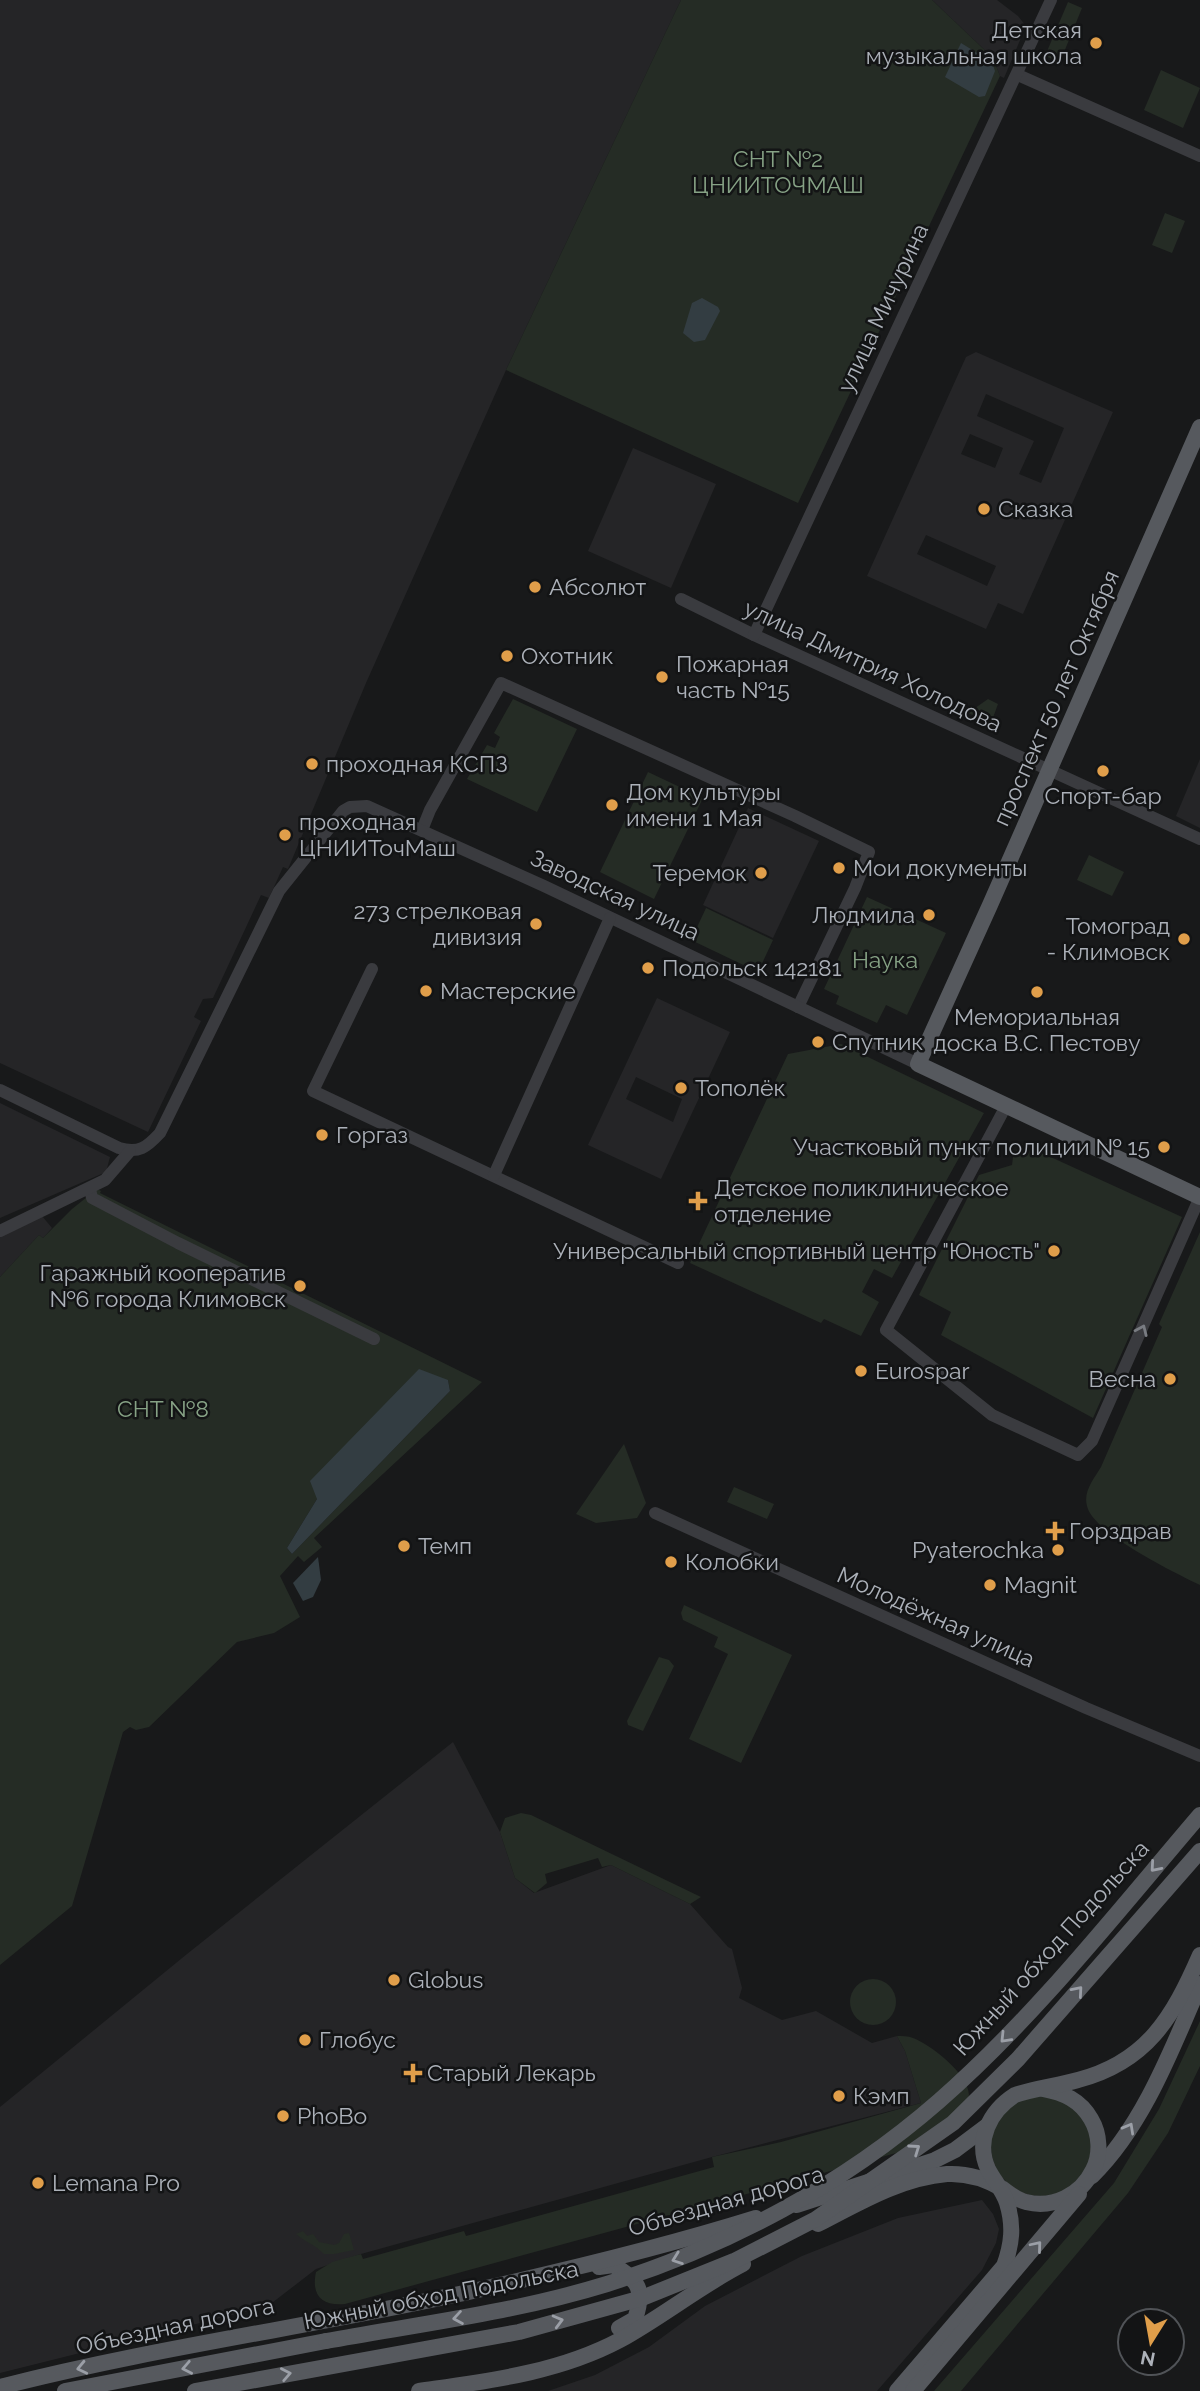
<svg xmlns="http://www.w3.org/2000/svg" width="1200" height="2391" font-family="Raleway,sans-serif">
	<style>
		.built { fill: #252527; fill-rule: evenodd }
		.green { fill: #252c25; fill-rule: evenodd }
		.water { fill: #333d42 }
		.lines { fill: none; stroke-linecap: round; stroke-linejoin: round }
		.minor { stroke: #3a3b3f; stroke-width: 12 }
		.major { stroke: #56595e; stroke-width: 16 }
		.major-bridge { stroke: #56595e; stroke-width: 16 }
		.oneway { stroke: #797c82 }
		.oneway2 { stroke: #9b9fa7 }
		.poi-dot { fill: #e09e4a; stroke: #131415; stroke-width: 2.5 }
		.labels { text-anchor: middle; stroke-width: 5; stroke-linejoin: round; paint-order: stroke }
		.poi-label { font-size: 23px; fill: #acb1b9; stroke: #131415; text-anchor: start }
		.park-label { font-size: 23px; fill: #86a285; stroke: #131415 }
		.street-label { font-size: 23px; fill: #acb1b9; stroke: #131415 }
	</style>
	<rect width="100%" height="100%" fill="#18191a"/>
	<g class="built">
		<polygon points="0,0 681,0 506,370 366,683 288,869 283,867 269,898 261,895 213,998 203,999 194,1017 201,1021 148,1132 0,1063"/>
		<polygon points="932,0 997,0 1018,16 1026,26 1004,78 1000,76 993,58"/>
		<path d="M976,352L1113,412L1023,614L998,603L986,629L867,576L966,357ZM986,394L1064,428L1041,483L1019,474L1034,441L977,416ZM970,434L1003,448L995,468L961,454ZM926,535L996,566L987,586L917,554Z"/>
		<polygon points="633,448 716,484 671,588 588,551"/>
		<polygon points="1200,759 1200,828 1176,816"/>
		<polygon points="748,808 819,841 773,938 703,905"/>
		<path d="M657,998L730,1032L661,1179L588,1145ZM636,1077L682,1099L673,1122L626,1099Z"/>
		<polygon points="0,1103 110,1157 106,1172 0,1218"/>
		<polygon points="42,1216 52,1228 43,1238 39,1235 0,1277 0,1235"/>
		<polygon points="453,1742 500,1832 515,1878 534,1893 611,1865 690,1904 728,1947 732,1949 742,1988 739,1998 782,2020 816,2011 872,2043 897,2036 905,2051 921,2103 712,2157 361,2254 316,2269 268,2306 0,2373 0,2107 187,1954"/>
		<polygon points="982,2200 993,2214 999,2229 996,2243 982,2270 877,2391 548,2391 595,2375 649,2347 705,2306 802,2256 898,2218"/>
	</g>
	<g class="green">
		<polygon points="681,0 932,0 993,58 1000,76 798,503 506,370"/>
		<polygon points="1068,2 1082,8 1060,62 1045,56"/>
		<polygon points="1161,70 1200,88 1183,128 1144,110"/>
		<polygon points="1165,213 1185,221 1172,253 1152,245"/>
		<polygon points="513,699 577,729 537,812 467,779 487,745 495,748 500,737 494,733"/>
		<polygon points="988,699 998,704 991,723 968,713"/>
		<polygon points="648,772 703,798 654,899 600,872"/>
		<polygon points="1089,855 1124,872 1112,896 1077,880"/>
		<polygon points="867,897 946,933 907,1015 886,1005 877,1023 836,1004 839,996 824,989"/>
		<polygon points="706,908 773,940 758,972 691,940"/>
		<polygon points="841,1044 984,1113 892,1278 874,1269 862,1292 879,1302 861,1336 824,1319 821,1323 690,1263 788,1054"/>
		<polygon points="1020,1143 1182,1217 1093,1418 941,1335 951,1312 919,1295 979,1175 1012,1165 1013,1157"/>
		<path d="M97,1189L101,1191L100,1193L482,1382L314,1538L322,1547L304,1562L298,1556L280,1576L300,1617L274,1633L237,1642L149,1727L136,1730L130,1727L123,1732L72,1906L0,1965V1277L39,1235L43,1238L72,1209ZM448,1380L450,1391L292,1554L287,1548L317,1499Z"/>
		<path d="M1200,1232V1585C1175,1573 1093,1533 1087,1506C1083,1491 1094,1479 1101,1467L1162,1327L1159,1324Z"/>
		<polygon points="624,1444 646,1503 637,1518 596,1523 576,1514"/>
		<polygon points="734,1487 774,1504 767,1519 727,1502"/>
		<polygon points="684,1605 792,1655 741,1763 689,1739 728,1654 714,1647 718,1637 683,1620 681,1613"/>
		<polygon points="659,1657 669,1660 674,1666 643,1731 628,1725 627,1721"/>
		<polygon points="521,1813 531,1815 701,1897 690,1904 611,1865 602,1867 598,1858 545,1874 547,1883 535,1893 515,1878 500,1832 505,1818"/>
		<circle cx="873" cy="2002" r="23"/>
		<polygon points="1200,2021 1200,2066 1168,2133 1128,2193 961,2391 934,2391 1114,2183 1159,2109"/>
		<path d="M897,2036C902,2036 908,2036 913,2038C930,2044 976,2079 968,2100C962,2114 949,2128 940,2141L345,2304C322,2306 311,2296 316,2272L332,2262L361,2254L363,2259L464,2231L466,2236L714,2167L712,2157L781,2142L921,2103L905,2051Z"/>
		<circle cx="1041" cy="2146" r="50"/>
		<path d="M303,2231L307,2236L313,2234L319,2242L334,2245L339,2243L344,2234L349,2233L354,2250L334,2254H324C316,2245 305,2242 296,2234Z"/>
	</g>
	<g class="water">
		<polygon points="961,43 992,62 995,71 985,96 979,97 945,77"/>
		<polygon points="702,298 718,307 720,311 705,340 694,342 683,333 692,303"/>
		<polygon points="419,1369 448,1380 450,1391 292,1554 287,1548 317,1499 310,1481"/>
		<polygon points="318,1557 321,1580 313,1597 303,1601 293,1583"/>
	</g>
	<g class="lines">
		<g class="minor">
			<polyline points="1018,75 1200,156"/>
			<polyline points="681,599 754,635 1200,839"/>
			<polyline points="754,635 1051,0"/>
			<polyline points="422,830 430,810 501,683 795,816 869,852 855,888 798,1007"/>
			<polyline points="372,969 313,1091 678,1263"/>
			<path d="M0,1090L119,1148C139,1154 147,1147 160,1133L279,891L343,811L350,807L367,806L544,886L918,1064"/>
			<polyline points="1006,1106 886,1330 992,1415 1078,1455 1092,1441 1200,1197"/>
			<polyline points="494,1175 610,918"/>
			<polyline points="90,1189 92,1198 178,1243 374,1339"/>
			<polyline points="0,1231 105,1180 130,1151"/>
			<polyline points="655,1513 1086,1708 1200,1756"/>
		</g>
		<g class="major">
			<polyline points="1200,427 990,905 918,1064 1200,1197"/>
			<path d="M1092,2176C1143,2126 1172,2049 1200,1984"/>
			<polyline points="797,2205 935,2160 955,2150 987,2126"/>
			<path d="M818,2224C859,2203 900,2178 947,2174C966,2173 986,2179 1003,2189C1010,2194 1017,2200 1026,2202C1053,2209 1081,2195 1093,2170C1101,2155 1100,2134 1091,2119C1080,2100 1064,2093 1043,2089"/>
			<path d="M599,2267L613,2265C639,2280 645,2290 635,2319L619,2328"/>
			<path d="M0,2387C156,2347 316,2326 473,2291C568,2270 663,2247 756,2218"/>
			<polyline points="65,2391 326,2341"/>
			<path d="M419,2391C488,2381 558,2373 620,2340C662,2317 700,2286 743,2264"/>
			<path d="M897,2391L1004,2266C1012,2244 1014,2226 1007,2203C1003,2190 994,2181 988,2169C975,2140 990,2111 1015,2095C1036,2088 1057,2086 1078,2080C1147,2062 1173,2017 1200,1955"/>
			<polyline points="913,2391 1079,2194"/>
		</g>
		<g class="major-bridge">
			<path d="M326,2341C420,2324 516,2312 607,2284C728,2246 843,2185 939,2101C1035,2017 1117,1912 1200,1815"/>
			<polyline points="195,2391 519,2332 642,2298 734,2261 816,2219 953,2123 1018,2059 1200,1851"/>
		</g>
	</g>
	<defs><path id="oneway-chevron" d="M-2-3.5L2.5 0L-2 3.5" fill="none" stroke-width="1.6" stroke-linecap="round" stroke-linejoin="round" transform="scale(1.75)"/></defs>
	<use class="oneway" href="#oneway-chevron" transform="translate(1142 1330) rotate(-66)"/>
	<g class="oneway2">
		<use href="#oneway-chevron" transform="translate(1155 1867) rotate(131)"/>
		<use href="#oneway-chevron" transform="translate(1078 1991) rotate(-49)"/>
		<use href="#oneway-chevron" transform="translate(1005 2038) rotate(134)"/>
		<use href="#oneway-chevron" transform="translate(1129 2128) rotate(-61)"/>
		<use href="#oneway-chevron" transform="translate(915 2149) rotate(-35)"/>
		<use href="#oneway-chevron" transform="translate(1037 2246) rotate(-50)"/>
		<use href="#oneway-chevron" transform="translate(677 2259) rotate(160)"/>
		<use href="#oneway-chevron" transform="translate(458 2318) rotate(171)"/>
		<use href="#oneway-chevron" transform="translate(558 2321) rotate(-15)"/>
		<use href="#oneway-chevron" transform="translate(82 2368) rotate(167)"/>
		<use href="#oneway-chevron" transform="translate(187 2368) rotate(169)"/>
		<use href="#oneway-chevron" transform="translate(286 2374) rotate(-11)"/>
	</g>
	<g class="poi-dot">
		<circle cx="1096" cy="43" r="7"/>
		<circle cx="984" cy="509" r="7"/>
		<circle cx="535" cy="587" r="7"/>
		<circle cx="507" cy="656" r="7"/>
		<circle cx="662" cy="677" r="7"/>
		<circle cx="312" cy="764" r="7"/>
		<circle cx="1103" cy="771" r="7"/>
		<circle cx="612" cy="805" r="7"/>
		<circle cx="285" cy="835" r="7"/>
		<circle cx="839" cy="868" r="7"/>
		<circle cx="761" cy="873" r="7"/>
		<circle cx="929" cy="915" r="7"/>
		<circle cx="536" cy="924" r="7"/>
		<circle cx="1184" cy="939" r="7"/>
		<circle cx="648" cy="968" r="7"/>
		<circle cx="426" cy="991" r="7"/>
		<circle cx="1037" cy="992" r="7"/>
		<circle cx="818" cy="1042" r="7"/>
		<circle cx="681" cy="1088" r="7"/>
		<circle cx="322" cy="1135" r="7"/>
		<circle cx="1164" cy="1147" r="7"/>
		<path d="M694.5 1190.5h7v7h7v7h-7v7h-7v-7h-7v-7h7z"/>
		<circle cx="1054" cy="1251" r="7"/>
		<circle cx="300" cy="1286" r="7"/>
		<circle cx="861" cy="1371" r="7"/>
		<circle cx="1170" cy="1379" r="7"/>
		<path d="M1051.5 1520.5h7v7h7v7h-7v7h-7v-7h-7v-7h7z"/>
		<circle cx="404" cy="1546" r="7"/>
		<circle cx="1058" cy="1550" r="7"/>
		<circle cx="671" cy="1562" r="7"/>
		<circle cx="990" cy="1585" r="7"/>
		<circle cx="394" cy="1980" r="7"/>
		<circle cx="305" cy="2040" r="7"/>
		<path d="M409.5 2062.5h7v7h7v7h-7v7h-7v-7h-7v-7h7z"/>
		<circle cx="839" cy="2096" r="7"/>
		<circle cx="283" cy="2116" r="7"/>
		<circle cx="38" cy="2183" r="7"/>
	</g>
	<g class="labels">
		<g class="poi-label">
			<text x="1082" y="38" text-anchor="end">Детская<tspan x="1082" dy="26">музыкальная школа</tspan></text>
			<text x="998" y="517">Сказка</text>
			<text x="549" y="595">Абсолют</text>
			<text x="521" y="664">Охотник</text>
			<text x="676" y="672">Пожарная<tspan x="676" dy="26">часть №15</tspan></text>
			<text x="326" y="772">проходная КСПЗ</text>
			<text x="626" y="800">Дом культуры<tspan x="626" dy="26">имени 1 Мая</tspan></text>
			<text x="1103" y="804" text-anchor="middle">Спорт-бар</text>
			<text x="299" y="830">проходная<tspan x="299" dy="26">ЦНИИТочМаш</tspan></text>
			<text x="853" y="876">Мои документы</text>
			<text x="747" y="881" text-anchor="end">Теремок</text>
			<text x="522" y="919" text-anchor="end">273 стрелковая<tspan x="522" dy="26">дивизия</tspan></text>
			<text x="915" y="923" text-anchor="end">Людмила</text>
			<text x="1170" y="934" text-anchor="end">Томоград<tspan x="1170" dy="26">- Климовск</tspan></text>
			<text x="662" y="976">Подольск 142181</text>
			<text x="440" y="999">Мастерские</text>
			<text x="1037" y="1025" text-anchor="middle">Мемориальная<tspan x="1037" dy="26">доска В.С. Пестову</tspan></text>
			<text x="832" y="1050">Спутник</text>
			<text x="695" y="1096">Тополёк</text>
			<text x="336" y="1143">Горгаз</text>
			<text x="1150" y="1155" text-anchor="end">Участковый пункт полиции № 15</text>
			<text x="714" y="1196">Детское поликлиническое<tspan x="714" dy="26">отделение</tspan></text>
			<text x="1040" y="1259" text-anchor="end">Универсальный спортивный центр "Юность"</text>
			<text x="286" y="1281" text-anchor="end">Гаражный кооператив<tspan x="286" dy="26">№6 города Климовск</tspan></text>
			<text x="875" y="1379">Eurospar</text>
			<text x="1156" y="1387" text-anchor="end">Весна</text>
			<text x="1069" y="1539">Горздрав</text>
			<text x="418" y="1554">Темп</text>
			<text x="1044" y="1558" text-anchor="end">Pyaterochka</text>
			<text x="685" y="1570">Колобки</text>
			<text x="1004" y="1593">Magnit</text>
			<text x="408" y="1988">Globus</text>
			<text x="319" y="2048">Глобус</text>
			<text x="427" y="2081">Старый Лекарь</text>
			<text x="853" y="2104">Кэмп</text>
			<text x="297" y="2124">PhoBo</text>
			<text x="52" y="2191">Lemana Pro</text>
		</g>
		<g class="park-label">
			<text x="778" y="167">СНТ №2<tspan x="778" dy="26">ЦНИИТОЧМАШ</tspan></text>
			<text x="885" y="968">Наука</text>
			<text x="163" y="1417">СНТ №8</text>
		</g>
		<g class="street-label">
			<text transform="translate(883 308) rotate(-65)" y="8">улица Мичурина</text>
			<text transform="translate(873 666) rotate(25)" y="8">улица Дмитрия Холодова</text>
			<text transform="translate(1056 698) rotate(-66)" y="8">проспект 50 лет Октября</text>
			<text transform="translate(615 895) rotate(25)" y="8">Заводская улица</text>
			<text transform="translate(936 1617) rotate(24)" y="8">Молодёжная улица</text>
			<text transform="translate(1051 1948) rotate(-48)" y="8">Южный обход Подольска</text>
			<text transform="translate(726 2201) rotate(-16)" y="8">Объездная дорога</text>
			<text transform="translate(441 2295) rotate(-11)" y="8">Южный обход Подольска</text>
			<text transform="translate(175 2326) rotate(-12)" y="8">Объездная дорога</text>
		</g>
	</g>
	<g transform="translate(1151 2342) rotate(191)"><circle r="33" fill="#131415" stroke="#505357" stroke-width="2"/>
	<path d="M0-5L12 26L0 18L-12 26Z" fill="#e09e4a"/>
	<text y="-10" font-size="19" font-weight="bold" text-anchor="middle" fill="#acb1b9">N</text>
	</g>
</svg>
